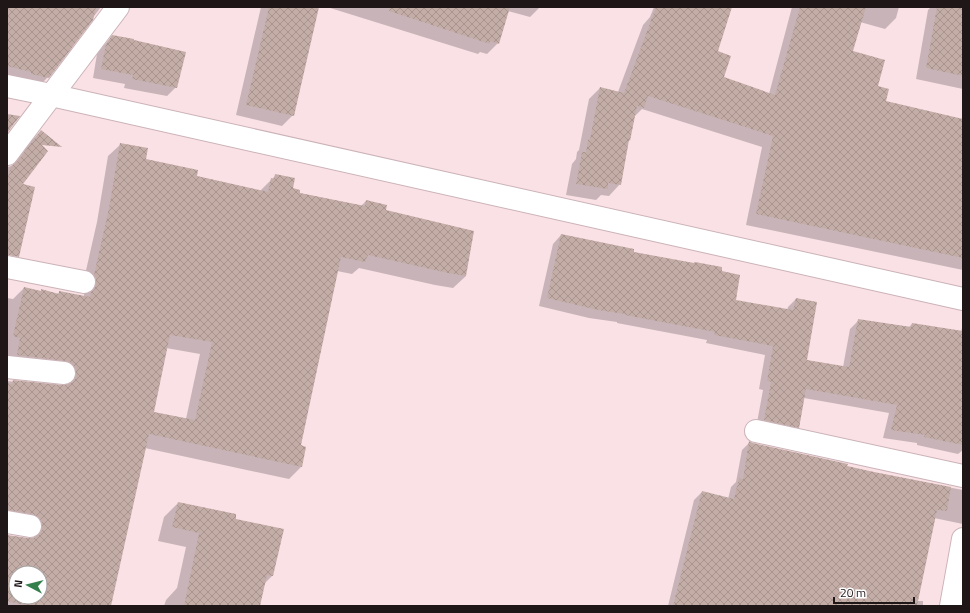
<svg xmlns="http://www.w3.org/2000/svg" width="970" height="613" font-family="'Titillium Web',sans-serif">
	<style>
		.shadow { fill: #0003; fill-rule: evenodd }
		.building { fill: url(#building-cross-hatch); fill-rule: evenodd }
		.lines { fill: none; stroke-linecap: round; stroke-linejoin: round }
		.street-casing { stroke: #cbb3b8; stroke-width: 24 }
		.secondary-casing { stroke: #cbb3b8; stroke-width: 24 }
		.street { stroke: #fff; stroke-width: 22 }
		.secondary { stroke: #fff; stroke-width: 22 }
	</style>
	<defs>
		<pattern id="building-cross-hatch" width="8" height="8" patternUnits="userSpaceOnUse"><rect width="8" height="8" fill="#c4ada7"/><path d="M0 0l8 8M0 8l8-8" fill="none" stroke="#a8948f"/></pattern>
	</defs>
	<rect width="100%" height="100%" fill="#fae1e6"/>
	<g class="shadow">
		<polygon points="7,7 101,7 48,77 39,86 7,77"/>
		<polygon points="261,7 318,7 293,115 282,126 236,115"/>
		<polygon points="327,7 540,7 530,17 508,11 498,43 487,54 480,52 478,54"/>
		<polygon points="654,7 731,7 716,52 722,77 769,94 792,7 899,7 896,18 885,29 860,22 820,87 963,120 963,270 746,225 762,147 642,109 634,117 629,140 628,142 620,184 609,196 601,195 596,200 566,195 572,164 576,159 577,152 579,150 589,99 600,88 618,92 643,25 650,17"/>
		<polygon points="931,7 963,7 963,89 916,79 928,10"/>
		<polygon points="113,36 176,87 167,96 124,88 125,84 93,78 97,54 104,45"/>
		<polygon points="41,131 21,185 7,249 7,167 12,166 32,140"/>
		<path d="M121,144L145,160L196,176L260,191L276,175L299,193L361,206L366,201L385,211L466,276L453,288L435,285L359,268L352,274L337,271L300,446L305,448L301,467L289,479L145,448L111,557L30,537L7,524V381L64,387V381L7,368V298L13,299L24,288L40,292L41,291L57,294L60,292L84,297V291L82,288L97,222L108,156ZM166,348L200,354L186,419L152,412Z"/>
		<polygon points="561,235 633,253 720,272 734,301 787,310 788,307 796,299 806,361 843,367 850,329 859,320 909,327 912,324 961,332 962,328 963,327 963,450 958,454 917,445 917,443 883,438 889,413 804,398 799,427 790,436 756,428 763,390 759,389 765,355 706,343 707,340 617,323 617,322 589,318 539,306 553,244"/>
		<polygon points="749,443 874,473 963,490 963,524 934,518 917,601 923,601 923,606 668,606 694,500 702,492 728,499 731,487 736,482 742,450"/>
		<polygon points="178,503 234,519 273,575 264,584 259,606 164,606 166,600 177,588 186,547 158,541 164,517"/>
		<path d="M7,555L110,606H7ZM16,573H40V597H16Z"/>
	</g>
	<g class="building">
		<polygon points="7,7 96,7 93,20 49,78 31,74 31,72 7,66"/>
		<polygon points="269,7 319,7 294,116 246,105"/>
		<polygon points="390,7 510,7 499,44 490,41 490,44 389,11"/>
		<polygon points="656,7 732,7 718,51 731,56 724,77 775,95 800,7 866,7 853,51 885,60 878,86 889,89 886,101 963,119 963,258 756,214 773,136 648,96 644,108 637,106 630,141 629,140 621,185 608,183 608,189 576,184 582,152 586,152 588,140 590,139 600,87 624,93"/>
		<polygon points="937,7 963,7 963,76 926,68"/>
		<polygon points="112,35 134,39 134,40 186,52 177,88 132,79 133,75 101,69 106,44"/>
		<polygon points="7,114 20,116 7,133"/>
		<polygon points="41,130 62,147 42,145 48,151 23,184 35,187 19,257 7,255 7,181 11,166 17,162"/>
		<path d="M120,143L148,148L146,159L198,170L197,176L268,192L271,178L274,179L275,174L295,178L293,188L300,190V193L365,206L366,200L387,205L386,210L474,231L466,276L448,273L368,255L365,262L341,257L301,445L306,447L302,467L149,434L111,606H28L7,601V535L28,538H34L40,534L42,529V522L38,517L33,514L7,510V383L12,384L13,380L63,385L69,384L74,381L76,374L75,368L71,363L66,361L17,355L20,338L13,336L24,287L41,291V289L59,294V291L90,297L91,292L94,290L96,284V278L94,275L109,208ZM170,335L212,342L195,420L154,412ZM16,573H40V597H16Z"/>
		<polygon points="561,234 634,249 634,252 694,263 695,262 722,267 722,271 740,275 736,300 793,310 796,298 817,302 807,360 849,367 858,319 911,327 912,323 963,331 963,445 924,437 925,435 891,430 897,405 806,389 799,428 764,420 771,382 767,381 773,346 714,335 715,332 625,315 625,314 598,310 547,298"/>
		<polygon points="749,441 753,443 848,464 847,466 874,472 951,487 947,511 937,510 917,606 673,606 702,491 734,499 739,478 743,479"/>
		<polygon points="178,502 236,514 236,519 284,529 273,576 267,575 260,606 184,606 199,533 172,527"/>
	</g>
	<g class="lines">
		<g class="street-casing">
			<g id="street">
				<polyline points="7,154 118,7"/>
				<polyline points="7,267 84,282"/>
				<polyline points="7,367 64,373"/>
				<polyline points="756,431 963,476"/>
				<polyline points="7,522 30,526"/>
				<polyline points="951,606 963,539"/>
			</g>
		</g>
		<g class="secondary-casing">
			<polyline id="secondary" points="7,86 51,95 963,299"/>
		</g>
		<use href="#street" class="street"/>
		<use href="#secondary" class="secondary"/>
	</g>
	<rect width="970" height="613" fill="none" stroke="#1f1618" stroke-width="16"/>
	<g transform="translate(28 585) rotate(277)"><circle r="19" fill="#ffffff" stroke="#a5a2a3"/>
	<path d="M0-3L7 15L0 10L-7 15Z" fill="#347f4c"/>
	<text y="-6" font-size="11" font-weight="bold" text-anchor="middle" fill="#1f1618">N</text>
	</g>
	<path d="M834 597v6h80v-6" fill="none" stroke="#1f1618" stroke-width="2"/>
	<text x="840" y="597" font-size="12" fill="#1f1618" stroke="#ffffff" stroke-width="3" paint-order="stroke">20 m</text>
</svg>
